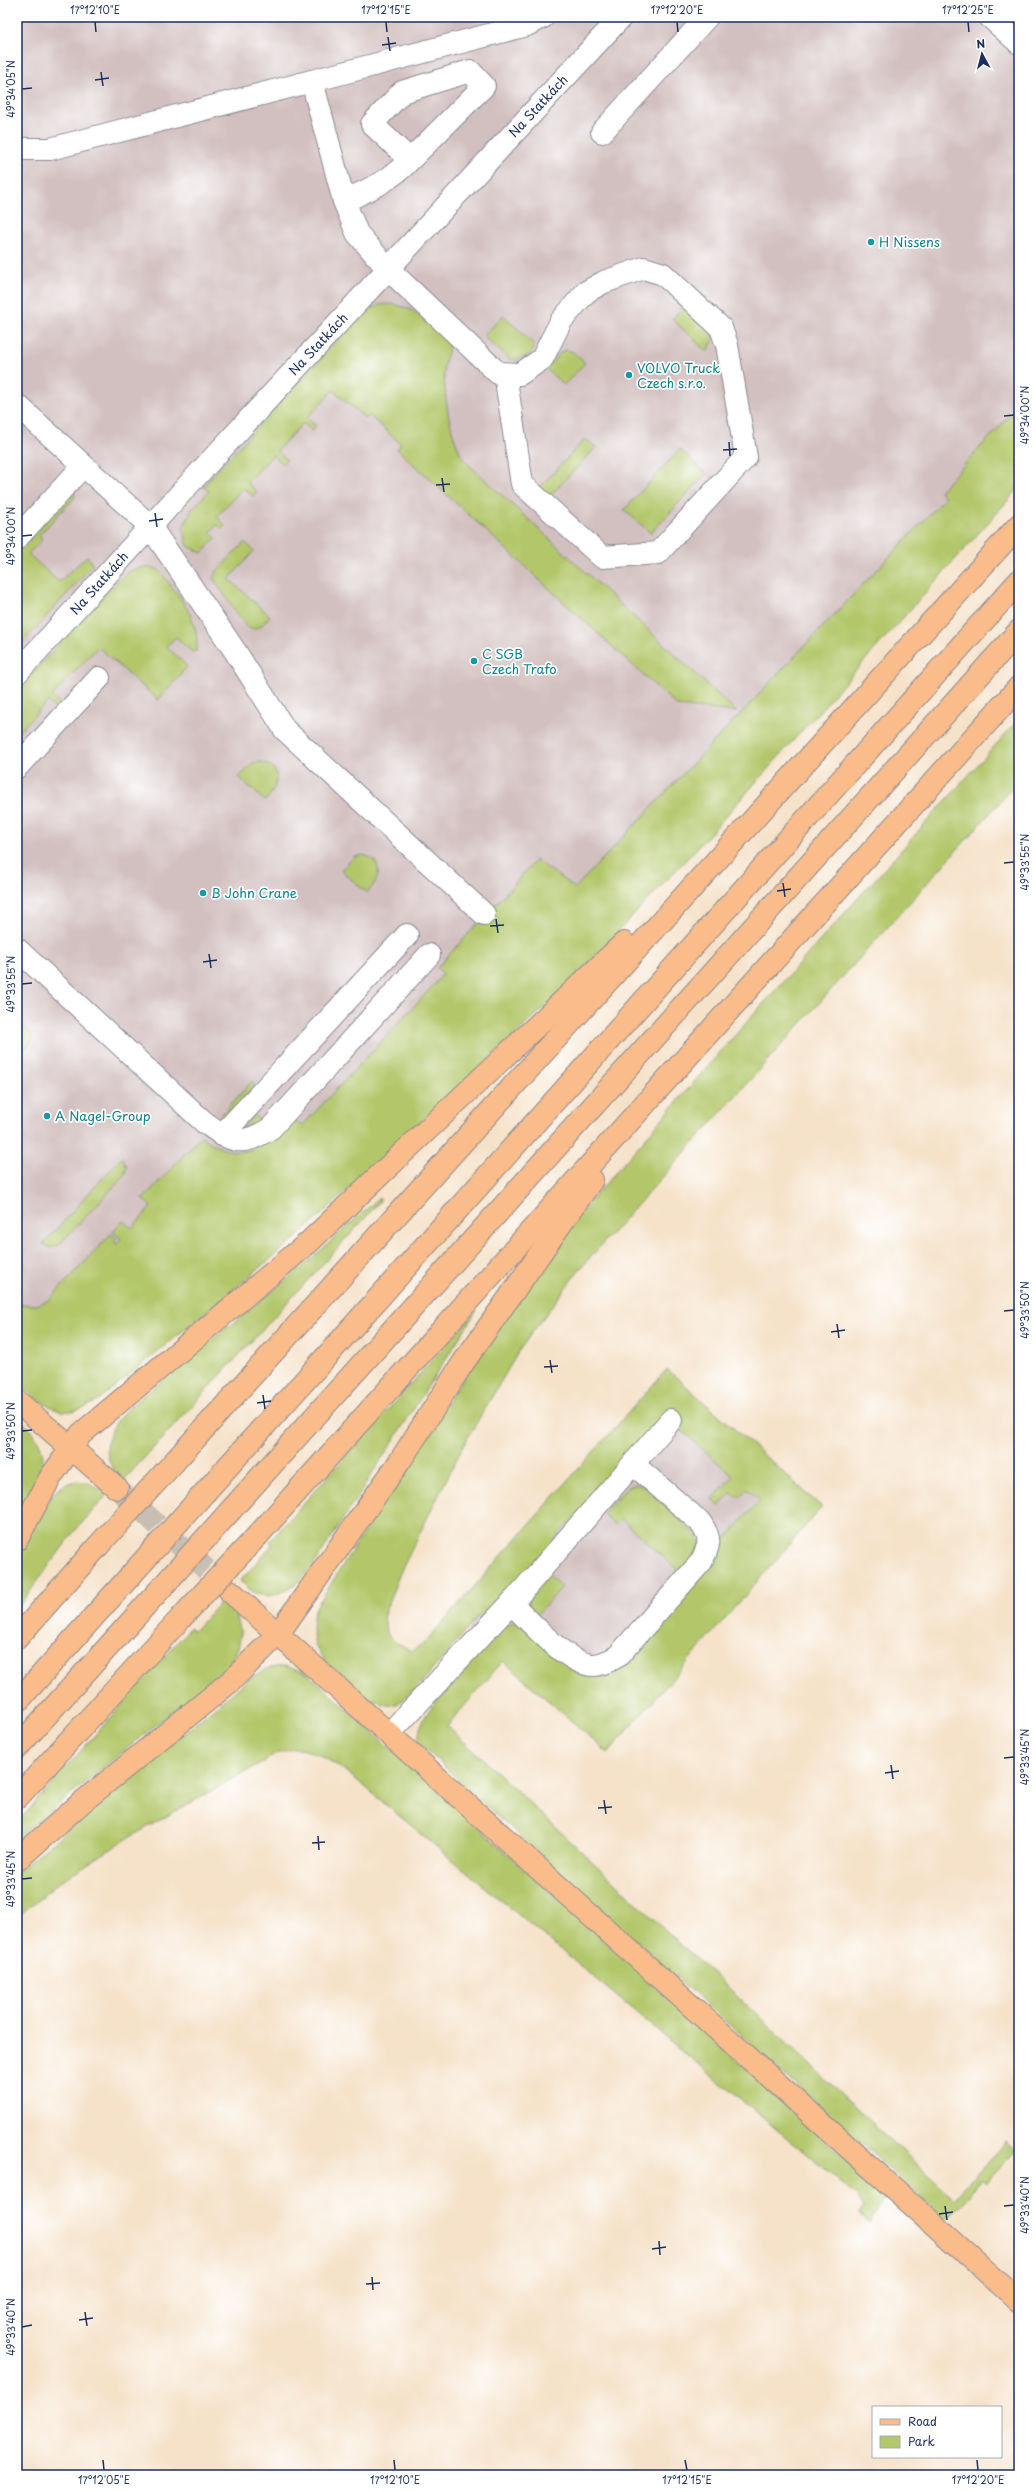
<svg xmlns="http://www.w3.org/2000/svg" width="1036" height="2492" font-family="'Playpen Sans',sans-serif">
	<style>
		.industrial { fill: #d2bfbf }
		.green { fill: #b3c76b; stroke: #677b64 }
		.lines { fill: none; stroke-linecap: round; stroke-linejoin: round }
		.major-tunnel { stroke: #c9beb4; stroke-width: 22; stroke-dasharray: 22 11; stroke-linecap: butt }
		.minor-casing { stroke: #888894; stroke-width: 24 }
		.major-casing { stroke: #888894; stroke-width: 24 }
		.highway-casing { stroke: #888894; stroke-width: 24 }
		.minor { stroke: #fff; stroke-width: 22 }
		.major { stroke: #f9bc8a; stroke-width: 22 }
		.highway { stroke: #f9bc8a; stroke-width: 22 }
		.highway-bridge-casing { stroke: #888894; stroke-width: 24; stroke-linecap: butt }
		.highway-bridge { stroke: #f9bc8a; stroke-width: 22 }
		.ticks { fill: none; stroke: #1b2f5e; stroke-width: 1.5 }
		.culture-dot { fill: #0f9aa8; stroke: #fff; stroke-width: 1.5 }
		.labels { text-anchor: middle; stroke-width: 3.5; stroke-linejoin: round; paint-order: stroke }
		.street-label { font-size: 13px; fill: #1b2f5e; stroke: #fff }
		.culture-label { font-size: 13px; fill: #0d838f; stroke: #fff; text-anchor: start }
		.neatline { fill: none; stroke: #1b2f5e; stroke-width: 1.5 }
		.ticks-label { font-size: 10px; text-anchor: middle; fill: #1b2f5e }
	</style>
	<rect width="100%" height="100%" fill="#fff"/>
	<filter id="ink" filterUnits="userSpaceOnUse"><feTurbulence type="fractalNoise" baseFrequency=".025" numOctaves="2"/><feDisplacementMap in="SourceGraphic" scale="8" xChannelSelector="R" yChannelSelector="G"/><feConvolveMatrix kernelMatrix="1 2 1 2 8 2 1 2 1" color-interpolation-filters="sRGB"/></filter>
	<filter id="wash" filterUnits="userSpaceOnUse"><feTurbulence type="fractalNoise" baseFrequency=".012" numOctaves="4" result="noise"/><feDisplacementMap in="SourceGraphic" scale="16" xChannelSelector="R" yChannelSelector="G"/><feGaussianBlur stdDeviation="0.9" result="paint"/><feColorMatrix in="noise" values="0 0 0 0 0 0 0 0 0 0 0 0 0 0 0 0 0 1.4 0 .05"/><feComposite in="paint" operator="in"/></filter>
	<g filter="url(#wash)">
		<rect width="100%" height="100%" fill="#f5e2c9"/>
		<g class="industrial">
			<polygon points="17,17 1019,17 1019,405 940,491 945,498 386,1092 17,1326"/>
			<polygon points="667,1369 822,1507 608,1753 450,1614"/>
		</g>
		<g class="green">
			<polygon points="687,303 710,324 714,339 707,352 672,319"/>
			<path d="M387,304C413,305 432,323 449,341C450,351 444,360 444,369C444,396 450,438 464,460L737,712L677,706L397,449L401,444L369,415L366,419L333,390L307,418L316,426L312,431L303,423L277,451L287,460L283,464L273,455L247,483L257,492L253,496L243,488L217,516L225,526L222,529L218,525L210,532L216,538L202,553L188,546L183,528L192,509L209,491L203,486L361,314L379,305Z"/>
			<path d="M503,315L533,343C537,357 519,359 510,360L484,336Z"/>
			<polygon points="566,350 573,352 585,363 564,385 546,369 561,352"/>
			<path d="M1019,405V488L698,847L560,993L297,1237L101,1398C63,1424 49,1408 17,1384V1304L37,1305L49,1300L111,1234L117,1239L114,1242L117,1244L121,1239L113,1232L123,1221L132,1228L151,1207L143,1199L201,1136C241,1166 262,1148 292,1118L302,1126L432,987L443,974L437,968L536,860L575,888L945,498L940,491Z"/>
			<polygon points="585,439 596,447 550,496 539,488"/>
			<polygon points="680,449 706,474 651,533 624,510"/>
			<polygon points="74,490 75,497 39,535 42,540 28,554 59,582 87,556 93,565 17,649 17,553"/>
			<polygon points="245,542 254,551 229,579 270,616 260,627 251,629 245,625 213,578 217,571"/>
			<path d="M145,567L158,569C176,592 202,620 196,651L192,652L176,637L166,646L187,666L186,668L158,700L98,647L52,696L60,704L56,709L48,701L17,734L24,742L21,746L17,742V690L116,582L132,570Z"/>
			<path d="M1019,719V781L578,1271L520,1349L463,1446L400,1573L384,1614L386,1632L394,1641L412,1651L425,1642L667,1369L822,1507L608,1753L503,1661L447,1726L954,2199L1006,2142L1016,2150L986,2183L980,2179L969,2198L946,2220L480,1800L419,1743C415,1717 447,1690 465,1670L463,1667L504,1626L515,1621L589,1669L712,1554L760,1500L747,1489L738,1498L731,1493L719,1506L712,1499L733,1476L665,1416L484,1618L480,1614C464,1631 413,1698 396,1704C388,1707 382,1704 376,1700L373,1704C342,1678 299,1653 316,1607L457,1387L582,1211L728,1043Z"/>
			<path d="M261,762C285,768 277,788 265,801L239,777L253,763Z"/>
			<path d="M363,855C386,861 379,881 367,893L341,870L354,857Z"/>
			<polygon points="17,1020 32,1034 33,1039 25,1049 21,1045 26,1038 17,1025"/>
			<polygon points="252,1081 255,1084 223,1125 214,1123"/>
			<polygon points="254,1115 264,1124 241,1130"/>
			<polygon points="122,1157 127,1166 124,1176 58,1246 51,1248 43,1244"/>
			<path d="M379,1198L381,1200L366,1217L123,1481C97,1456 106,1431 128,1408L301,1268Z"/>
			<path d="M477,1310L313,1566C300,1581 277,1604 255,1593C250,1590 245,1585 240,1581L272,1545L270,1541Z"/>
			<path d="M17,1416C61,1459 41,1469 17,1514Z"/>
			<polygon points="76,1481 88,1482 107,1495 73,1533 17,1609 17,1559 53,1493 66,1484"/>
			<polygon points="637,1484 646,1488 697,1535 701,1545 682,1574 621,1519 615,1525 603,1513 628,1487"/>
			<path d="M548,1575L562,1587L534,1618C521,1596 534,1592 548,1575Z"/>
			<path d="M223,1599C244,1619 246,1644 227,1667L17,1838V1823L190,1628L194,1631Z"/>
			<path d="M285,1666L308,1674L886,2195L869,2223L861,2214L864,2208L858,2197L396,1813C372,1794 327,1749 296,1749C289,1749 282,1752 275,1755L130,1837L62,1880L17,1917V1872L248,1680L269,1668Z"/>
		</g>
	</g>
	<g filter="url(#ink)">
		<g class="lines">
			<polyline class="major-tunnel" points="117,1488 230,1591"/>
			<g class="minor-casing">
				<g id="minor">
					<polyline points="990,17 1019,43"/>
					<polyline points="312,81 527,25 543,17"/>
					<polyline points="602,132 707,17"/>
					<polyline points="17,149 50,149 312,81 344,201 357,233 387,268 498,373 520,374 542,359 561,321 586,292 604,282 644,268 663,274 721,328 727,345 746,457 658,553 602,557 522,484 505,374"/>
					<path d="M344,201C369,190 391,180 410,160L484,86L470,71L402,92L372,124L410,160"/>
					<polyline points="17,405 150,526 235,651 285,730 484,914"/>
					<polyline points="17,538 83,466"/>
					<polyline points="17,673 190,483 621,17"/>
					<polyline points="17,767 99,678"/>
					<path d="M17,949L204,1122C232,1142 240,1148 271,1128L429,955"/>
					<polyline points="222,1135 407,935"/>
					<path d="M511,1603C530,1621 569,1667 595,1665C604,1664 611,1660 618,1656L701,1562C710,1544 712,1539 700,1522L633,1464"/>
					<polyline points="389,1734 518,1596 671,1420"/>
				</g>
			</g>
			<g class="major-casing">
				<g id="major">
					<polyline points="17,1401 117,1488"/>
					<polyline points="230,1591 1019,2301"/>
				</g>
			</g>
			<g class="highway-casing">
				<g id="highway">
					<polyline points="175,1461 1019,525"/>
					<polyline points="207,1490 1019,581"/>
					<polyline points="231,1510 1019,631"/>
					<polyline points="258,1535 1019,687"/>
					<polyline points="17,1539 50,1478 81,1434 308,1243 624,943"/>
					<polyline points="17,1638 98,1546"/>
					<polyline points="17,1702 131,1575"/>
					<polyline points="17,1748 154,1596"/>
					<polyline points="17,1798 180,1619"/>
					<polyline points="17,1860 81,1803 231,1681 278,1634 400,1461 463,1363 592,1180"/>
				</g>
			</g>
			<use href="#minor" class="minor"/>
			<use href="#major" class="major"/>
			<use href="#highway" class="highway"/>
			<g class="highway-bridge-casing">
				<g id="highway-bridge">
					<polyline points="98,1546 175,1461"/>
					<polyline points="131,1575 207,1490"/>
					<polyline points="154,1596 231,1510"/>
					<polyline points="180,1619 258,1535"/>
				</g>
			</g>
			<use href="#highway-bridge" class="highway-bridge"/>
		</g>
	</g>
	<path class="ticks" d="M95,22L96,32M386,22L387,32M677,22L678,32M968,22L969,32M388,37L390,51M382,45L396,43M101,72L103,86M95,80L109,78M22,89L32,88M1004,416L1014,415M729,442L730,456M723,450L737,449M442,478L444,492M436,485L450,484M155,513L157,527M149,521L163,519M22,536L32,535M1004,863L1014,862M783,883L785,897M777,891L791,889M496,919L498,933M490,926L504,925M209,954L211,968M203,962L217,960M22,984L32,983M1004,1311L1014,1310M837,1324L839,1338M831,1332L845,1330M550,1360L552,1373M544,1367L558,1366M263,1395L265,1409M257,1403L271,1401M22,1431L32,1430M1004,1758L1014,1757M891,1765L893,1779M885,1773L899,1771M604,1800L606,1814M598,1808L612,1807M318,1836L319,1850M312,1843L325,1842M22,1879L32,1878M945,2206L947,2220M1004,2206L1014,2205M939,2214L953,2212M659,2241L660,2255M652,2249L666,2247M372,2277L373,2290M366,2284L380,2283M85,2312L87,2326M79,2320L93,2318M22,2327L32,2325M103,2460L104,2470M394,2460L395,2470M685,2460L687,2470M977,2460L978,2470"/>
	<g class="culture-dot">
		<circle cx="871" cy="242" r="4"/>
		<circle cx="629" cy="375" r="4"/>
		<circle cx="474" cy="661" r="4"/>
		<circle cx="203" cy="893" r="4"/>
		<circle cx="47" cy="1116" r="4"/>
	</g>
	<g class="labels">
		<g class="street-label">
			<text transform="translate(538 106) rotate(-47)" y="5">Na Statkách</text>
			<text transform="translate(318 344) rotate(-47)" y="5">Na Statkách</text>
			<text transform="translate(99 583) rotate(-48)" y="5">Na Statkách</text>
		</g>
		<g class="culture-label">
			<text x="879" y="247">H Nissens</text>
			<text x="637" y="373">VOLVO Truck<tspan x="637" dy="15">Czech s.r.o.</tspan></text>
			<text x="482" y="659">C SGB<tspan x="482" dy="15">Czech Trafo</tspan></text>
			<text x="211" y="898">B John Crane</text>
			<text x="55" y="1121">A Nagel-Group</text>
		</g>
	</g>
	<rect width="1036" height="2492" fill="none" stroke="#fff" stroke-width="44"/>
	<rect x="872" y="2406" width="130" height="52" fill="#ffffff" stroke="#a4acbf"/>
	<rect x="880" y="2419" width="20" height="6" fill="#f9bc8a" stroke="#a4acbf"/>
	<text x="908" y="2426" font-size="12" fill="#1b2f5e">Road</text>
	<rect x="880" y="2436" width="20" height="12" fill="#b3c76b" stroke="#a4acbf"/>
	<text x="908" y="2446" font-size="12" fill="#1b2f5e">Park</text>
	<g transform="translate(982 54) rotate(353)" stroke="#ffffff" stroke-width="3" paint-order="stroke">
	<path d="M0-3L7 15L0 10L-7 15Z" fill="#1b2f5e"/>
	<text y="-6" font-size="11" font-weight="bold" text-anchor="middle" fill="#1b2f5e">N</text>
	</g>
	<rect x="22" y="22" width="992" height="2448" class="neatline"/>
	<g class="ticks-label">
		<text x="95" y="14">17°12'10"E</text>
		<text x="386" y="14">17°12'15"E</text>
		<text x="677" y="14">17°12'20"E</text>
		<text x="968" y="14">17°12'25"E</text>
		<text transform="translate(11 89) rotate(-90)" y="4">49°34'05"N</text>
		<text transform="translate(1025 415) rotate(-90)" y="4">49°34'00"N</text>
		<text transform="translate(11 536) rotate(-90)" y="4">49°34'00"N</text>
		<text transform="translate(1025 862) rotate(-90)" y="4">49°33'55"N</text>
		<text transform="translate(11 984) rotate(-90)" y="4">49°33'55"N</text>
		<text transform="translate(1025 1310) rotate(-90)" y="4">49°33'50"N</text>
		<text transform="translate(11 1431) rotate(-90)" y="4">49°33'50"N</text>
		<text transform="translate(1025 1757) rotate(-90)" y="4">49°33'45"N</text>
		<text transform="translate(11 1879) rotate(-90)" y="4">49°33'45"N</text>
		<text transform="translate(1025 2205) rotate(-90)" y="4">49°33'40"N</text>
		<text transform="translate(11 2327) rotate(-90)" y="4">49°33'40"N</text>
		<text x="104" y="2484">17°12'05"E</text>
		<text x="395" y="2484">17°12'10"E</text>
		<text x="687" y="2484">17°12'15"E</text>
		<text x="978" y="2484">17°12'20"E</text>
	</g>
</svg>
